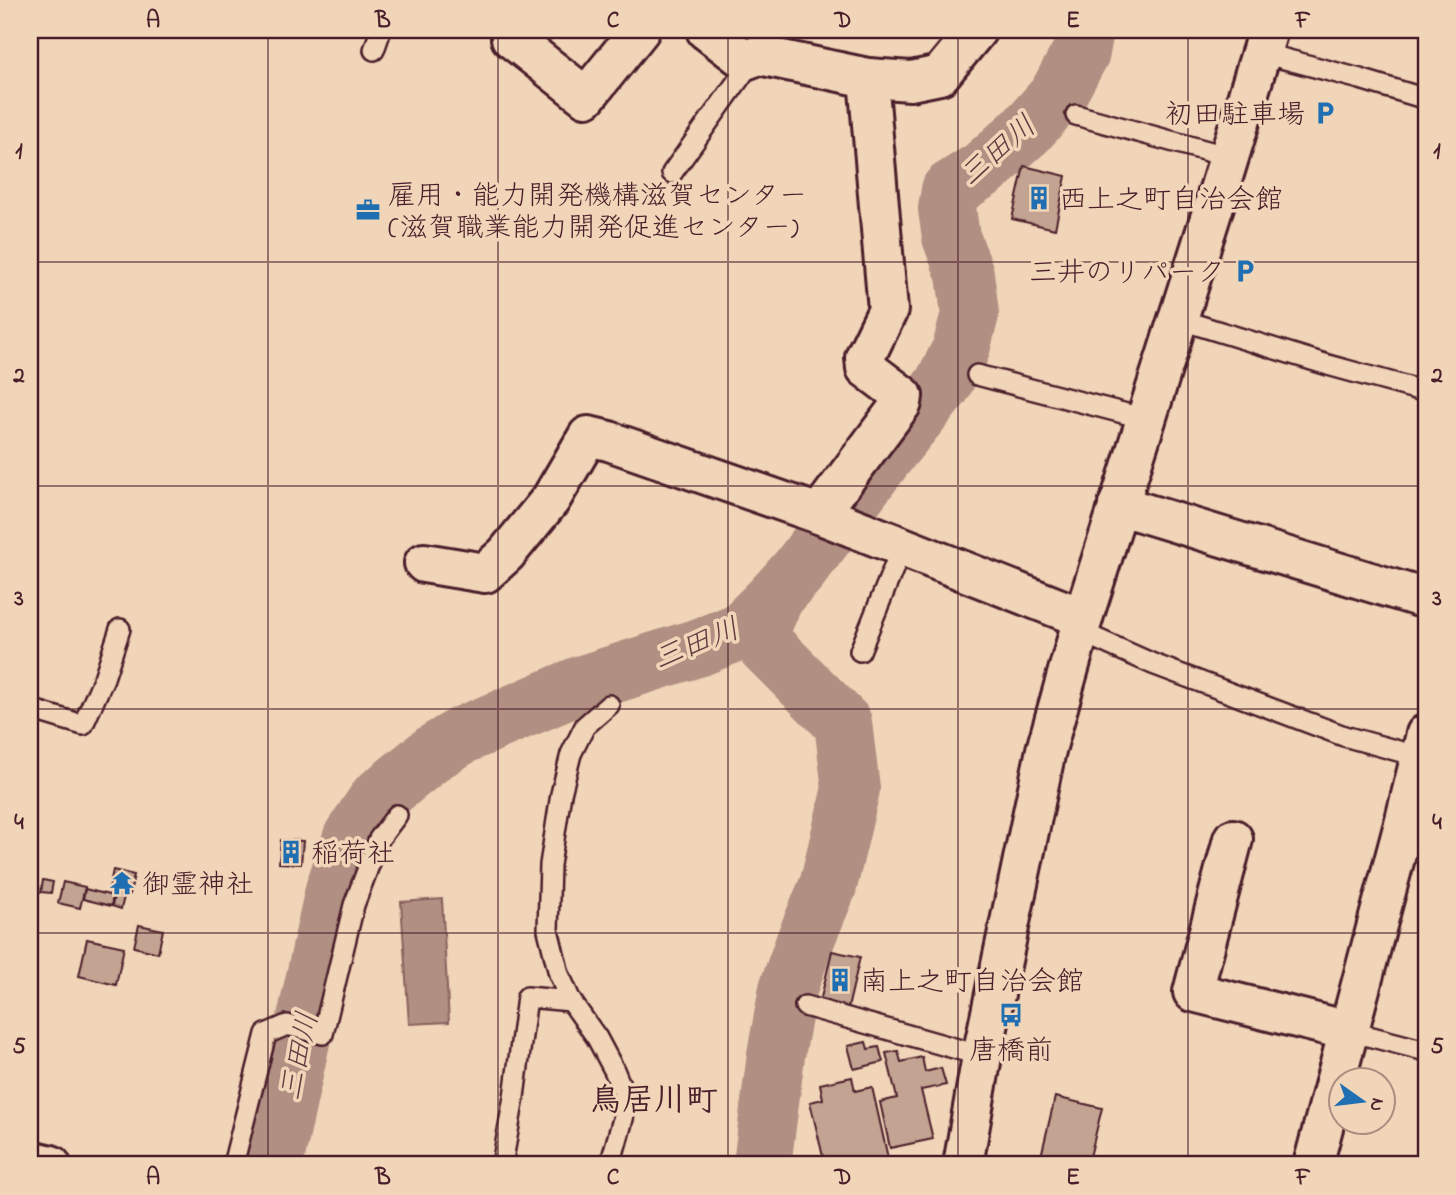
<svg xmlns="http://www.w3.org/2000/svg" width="1456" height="1195" font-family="'Indie Flower','Klee One',sans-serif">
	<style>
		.water { fill: #b18f82; stroke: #88625f; stroke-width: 2 }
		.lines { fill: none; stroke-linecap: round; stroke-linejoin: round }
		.river { stroke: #b18f82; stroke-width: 58 }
		.building { fill: #c3a391; stroke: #4a1f2b; stroke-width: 2 }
		.lane-casing { stroke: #4a1f2b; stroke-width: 24 }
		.street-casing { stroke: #4a1f2b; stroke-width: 44 }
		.secondary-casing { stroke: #4a1f2b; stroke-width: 44 }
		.lane { stroke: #f1d5b8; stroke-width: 19 }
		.street { stroke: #f1d5b8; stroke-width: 38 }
		.secondary { stroke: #f1d5b8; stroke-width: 38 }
		.grid { fill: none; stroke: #4a1f2b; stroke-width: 2; stroke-opacity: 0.55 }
		.labels { text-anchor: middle; stroke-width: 7; stroke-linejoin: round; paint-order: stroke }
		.poi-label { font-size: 28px; fill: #4a1f2b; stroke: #f1d5b8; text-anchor: start }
		.water-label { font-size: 30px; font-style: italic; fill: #643b41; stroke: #f1d5b8 }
		.quarter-label { font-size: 32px; font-weight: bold; fill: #4a1f2b; stroke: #f1d5b8 }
		.neatline { fill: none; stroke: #4a1f2b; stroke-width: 2.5 }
		.grid-label { font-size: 23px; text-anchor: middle; font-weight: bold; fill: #4a1f2b }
	</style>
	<rect width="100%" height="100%" fill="#f1d5b8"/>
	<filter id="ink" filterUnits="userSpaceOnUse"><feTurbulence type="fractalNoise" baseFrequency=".0143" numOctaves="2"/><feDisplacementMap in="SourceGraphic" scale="14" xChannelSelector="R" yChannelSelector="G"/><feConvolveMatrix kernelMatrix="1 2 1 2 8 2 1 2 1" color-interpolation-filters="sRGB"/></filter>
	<g filter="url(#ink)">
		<polygon class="water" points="442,899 449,1022 409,1024 401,902"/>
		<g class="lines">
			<g class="river">
				<polyline points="274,1165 334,890 352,837 378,798 435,752 463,735 580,685 700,647 741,631 775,597 799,570 888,452 942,386 961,349 970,314 965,274 951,237 947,209 950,190 983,169 1027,130 1057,96 1081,52 1085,30"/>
				<polyline points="762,1165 776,1055 788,989 805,941 828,886 851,789 843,723 764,644 760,632 775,597"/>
			</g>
		</g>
		<g class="building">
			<polygon points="1024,166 1066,176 1055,229 1012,219"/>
			<polygon points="281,840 303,841 301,864 279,863"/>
			<polygon points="113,870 134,875 130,894 125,893 121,909 112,906 115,891 109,889"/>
			<polygon points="43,880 53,882 51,893 41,892"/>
			<polygon points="63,882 85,887 80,908 58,903"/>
			<polygon points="85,889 113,896 111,906 83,899"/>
			<polygon points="139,925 163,930 158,953 134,947"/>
			<polygon points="87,939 124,947 116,985 79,976"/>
			<polygon points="832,951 860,957 848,1008 820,1002"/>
			<polygon points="866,1042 868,1049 879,1047 883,1062 854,1069 848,1046"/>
			<polygon points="898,1051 901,1062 922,1057 925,1072 941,1068 946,1085 921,1090 933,1139 890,1148 880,1102 897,1098 886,1053"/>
			<polygon points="852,1077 855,1091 872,1087 888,1158 869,1162 869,1165 825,1165 810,1102 823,1099 820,1084"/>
			<polygon points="1055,1097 1102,1108 1088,1165 1039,1165"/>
		</g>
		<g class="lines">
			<g class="lane-casing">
				<g id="lane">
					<polyline points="374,50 381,30"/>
					<polyline points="1262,53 1360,79 1426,99"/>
					<polyline points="1076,115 1229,157"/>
					<polyline points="672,173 744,72 745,60"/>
					<polyline points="1178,319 1328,365 1426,392"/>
					<polyline points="977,375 1146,419"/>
					<polyline points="1079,631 1153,664 1344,736 1420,757"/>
					<polyline points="860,651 902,547"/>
					<polyline points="609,705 585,726 571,754 561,794 550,865 548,930 559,974 571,1001 597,1038 614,1070 626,1099 623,1119 610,1165"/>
					<polyline points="30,709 83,725 104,678 120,629"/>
					<polyline points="805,1006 982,1056"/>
					<polyline points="1349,1031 1426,1051"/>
					<polyline points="233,1165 266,1034 287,1025 323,1034 354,905 379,839 397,815"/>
					<polyline points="502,1165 514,1097 527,997 571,1001"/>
				</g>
			</g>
			<g class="street-casing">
				<g id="street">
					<polyline points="706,30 745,60 759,55 868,78 911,81 940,75 977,30"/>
					<polyline points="511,38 586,97 640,30"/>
					<polyline points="1118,505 1426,599"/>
					<polyline points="819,514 902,403 903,396 866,368 865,357 888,310 868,78"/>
					<polyline points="424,563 485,573 506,554 551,499 588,436 609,441 819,514 1083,618"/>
					<polyline points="1233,839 1193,992 1349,1031"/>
					<polyline points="30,1160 51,1165"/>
					<polyline points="1313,1165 1405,820 1426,734"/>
				</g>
			</g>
			<g class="secondary-casing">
				<polyline id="secondary" points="963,1165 982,1056 1046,750 1083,618 1219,190 1268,30"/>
			</g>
			<use href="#lane" class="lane"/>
			<use href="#street" class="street"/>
			<use href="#secondary" class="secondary"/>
		</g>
	</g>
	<path class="grid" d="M268,30V1165M498,30V1165M728,30V1165M958,30V1165M1188,30V1165M30,262H1426M30,486H1426M30,709H1426M30,933H1426"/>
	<defs>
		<g id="parking-bare" transform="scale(1.89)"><path d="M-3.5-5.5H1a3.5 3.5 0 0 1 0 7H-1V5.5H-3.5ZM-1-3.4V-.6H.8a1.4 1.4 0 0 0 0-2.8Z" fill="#1f6fb2" stroke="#f1d5b8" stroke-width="2.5" paint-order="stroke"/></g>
		<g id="building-bare" transform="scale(1.89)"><path d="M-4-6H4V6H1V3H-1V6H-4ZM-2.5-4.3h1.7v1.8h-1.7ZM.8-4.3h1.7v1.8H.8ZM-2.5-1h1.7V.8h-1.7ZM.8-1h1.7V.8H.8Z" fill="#1f6fb2" stroke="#f1d5b8" stroke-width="2.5" paint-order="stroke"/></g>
		<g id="office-bare" transform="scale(1.89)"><path d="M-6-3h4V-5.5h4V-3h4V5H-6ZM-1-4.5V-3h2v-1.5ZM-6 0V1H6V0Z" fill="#1f6fb2" stroke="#f1d5b8" stroke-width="2.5" paint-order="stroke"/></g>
		<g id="temple-bare" transform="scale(1.89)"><path d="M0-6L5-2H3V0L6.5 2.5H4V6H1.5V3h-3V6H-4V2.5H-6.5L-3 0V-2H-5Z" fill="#1f6fb2" stroke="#f1d5b8" stroke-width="2.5" paint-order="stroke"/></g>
		<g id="bus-bare" transform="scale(1.89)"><path d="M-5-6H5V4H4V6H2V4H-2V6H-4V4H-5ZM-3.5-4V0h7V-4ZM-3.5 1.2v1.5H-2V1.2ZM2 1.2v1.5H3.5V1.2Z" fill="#1f6fb2" stroke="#f1d5b8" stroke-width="2.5" paint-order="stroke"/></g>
	</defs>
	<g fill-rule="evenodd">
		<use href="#parking-bare" x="1325" y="113"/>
		<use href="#building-bare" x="1039" y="198"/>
		<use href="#office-bare" x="368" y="210"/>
		<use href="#parking-bare" x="1245" y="271"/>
		<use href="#building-bare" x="291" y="852"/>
		<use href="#temple-bare" x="122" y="883"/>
		<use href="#building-bare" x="840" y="980"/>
		<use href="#bus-bare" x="1011" y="1015"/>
	</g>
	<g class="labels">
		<g class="poi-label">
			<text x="1305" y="123" text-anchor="end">初田駐車場</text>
			<text x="388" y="204">雇用・能力開発機構滋賀センター<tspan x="388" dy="32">(滋賀職業能力開発促進センター)</tspan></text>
			<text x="1059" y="208">西上之町自治会館</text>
			<text x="1225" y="281" text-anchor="end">三井のリパーク</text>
			<text x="311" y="862">稲荷社</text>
			<text x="142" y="893">御霊神社</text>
			<text x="860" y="990">南上之町自治会館</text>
			<text x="1011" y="1059" text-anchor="middle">唐橋前</text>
		</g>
		<g class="water-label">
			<text transform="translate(997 150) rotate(-41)" y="10">三田川</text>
			<text transform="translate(696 643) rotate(-22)" y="10">三田川</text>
			<text transform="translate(298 1056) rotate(-78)" y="10">三田川</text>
		</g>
		<g class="quarter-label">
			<text x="654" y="1110">鳥居川町</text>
		</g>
	</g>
	<rect width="1456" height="1195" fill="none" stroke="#f1d5b8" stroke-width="77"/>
	<g transform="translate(1362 1101) rotate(104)"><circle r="33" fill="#f1d5b8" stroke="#ae8c80" stroke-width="2"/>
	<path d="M0-5L12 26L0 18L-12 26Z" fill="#1f6fb2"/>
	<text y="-10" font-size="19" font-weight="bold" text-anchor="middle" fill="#4a1f2b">N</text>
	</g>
	<rect x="38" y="38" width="1380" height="1118" class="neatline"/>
	<g class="grid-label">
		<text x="153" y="27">A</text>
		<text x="383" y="27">B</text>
		<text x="613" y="27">C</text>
		<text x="843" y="27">D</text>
		<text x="1073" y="27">E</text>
		<text x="1303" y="27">F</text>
		<text x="19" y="158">1</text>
		<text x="1437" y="158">1</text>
		<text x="19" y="382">2</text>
		<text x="1437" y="382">2</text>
		<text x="19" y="605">3</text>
		<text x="1437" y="605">3</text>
		<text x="19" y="829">4</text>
		<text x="1437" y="829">4</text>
		<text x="19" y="1053">5</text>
		<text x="1437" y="1053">5</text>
		<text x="153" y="1184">A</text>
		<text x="383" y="1184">B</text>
		<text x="613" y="1184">C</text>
		<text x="843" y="1184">D</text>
		<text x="1073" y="1184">E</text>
		<text x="1303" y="1184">F</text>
	</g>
</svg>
